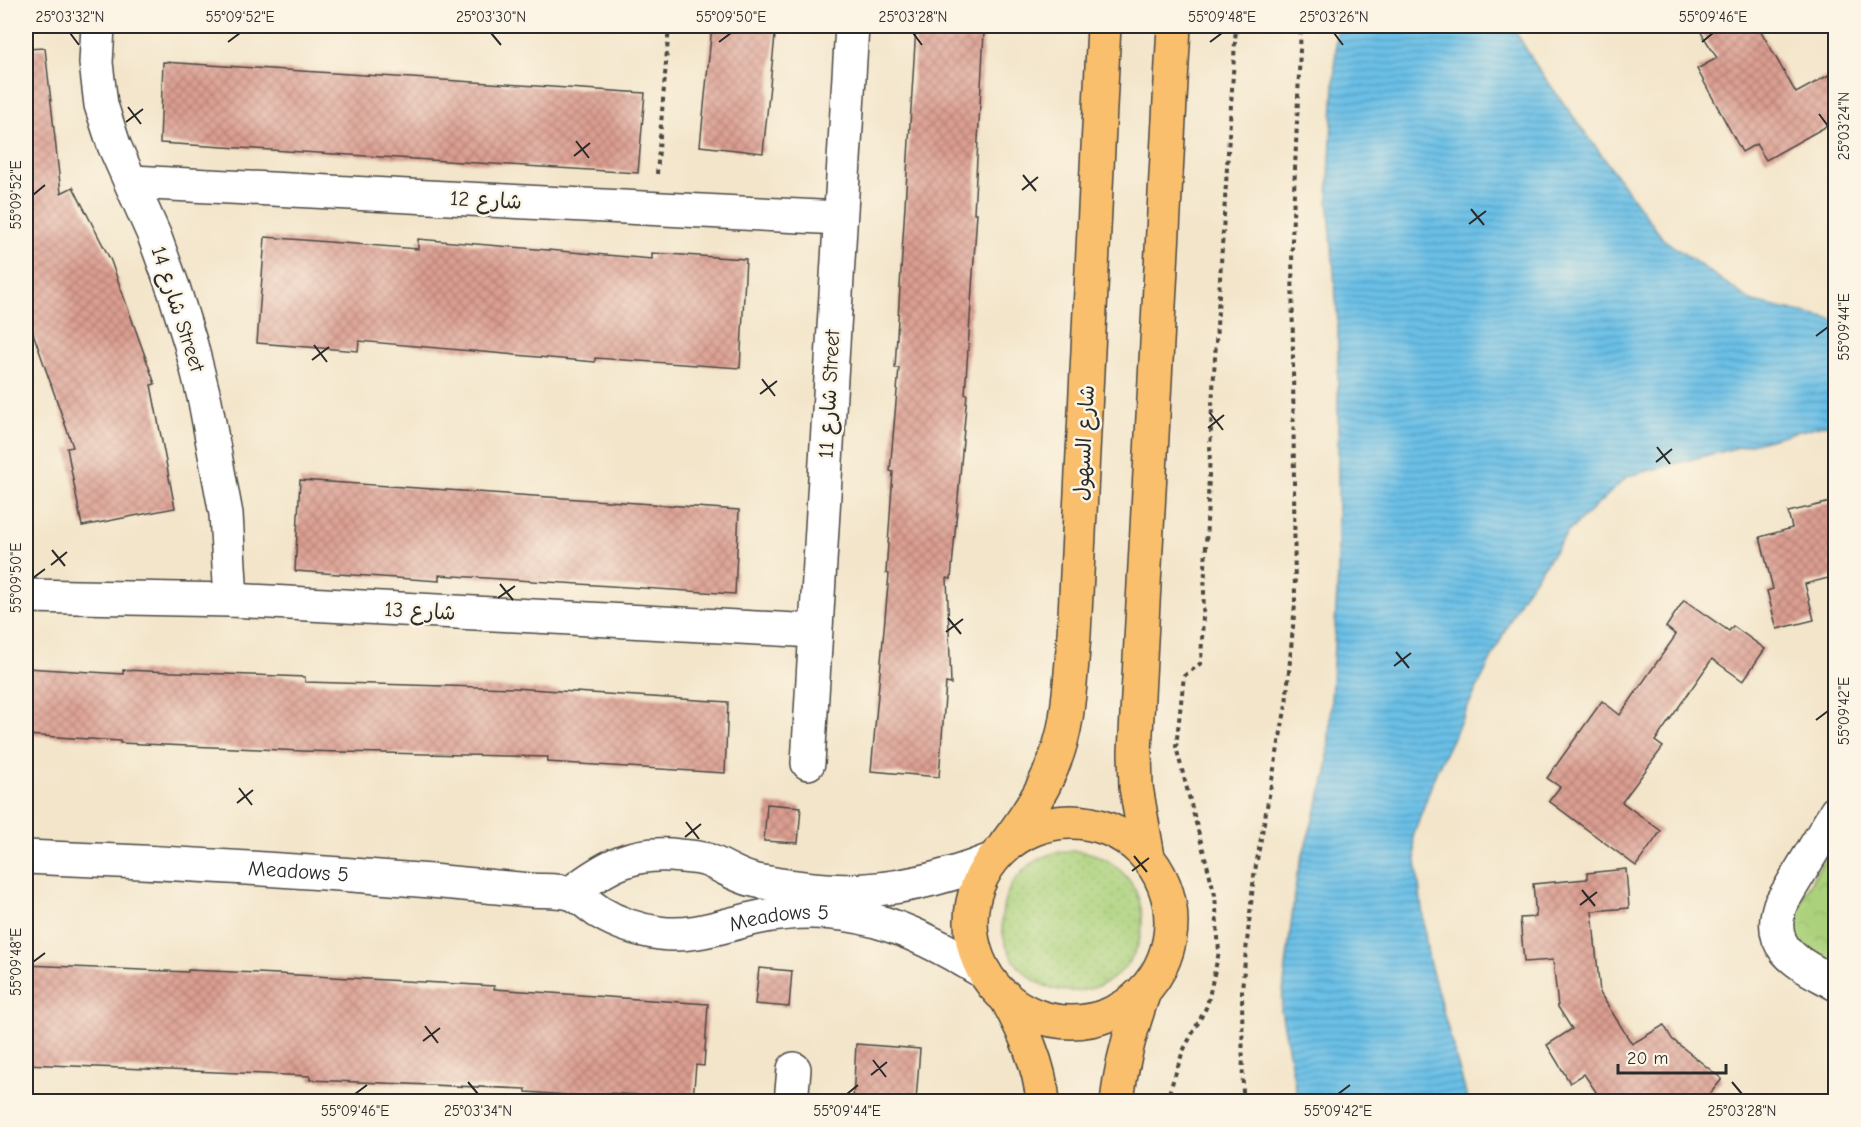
<svg xmlns="http://www.w3.org/2000/svg" width="1861" height="1127" font-family="'Comic Neue','Playpen Sans Arabic',sans-serif">
	<style>
		.park { fill: url(#park-crowns); stroke: #6b7e53; stroke-width: 1.5 }
		.garden { fill: url(#garden-dots); stroke: #6b7e53; stroke-width: 1.5 }
		.water { fill: url(#water-rules); stroke: #4a7689; stroke-width: 1.5 }
		.building { fill: url(#building-cross-hatch) }
		.lines { fill: none; stroke-linecap: round; stroke-linejoin: round }
		.minor-casing { stroke: #494743; stroke-width: 36 }
		.major-casing { stroke: #494743; stroke-width: 36 }
		.path { stroke: #494743; stroke-width: 4; stroke-dasharray: 4.5 4.5; stroke-linecap: butt }
		.minor { stroke: #fff; stroke-width: 33 }
		.major { stroke: #f9bf6d; stroke-width: 33 }
		.ticks { fill: none; stroke: #2b2b2b; stroke-width: 2 }
		.labels { text-anchor: middle; stroke-width: 5; stroke-linejoin: round; paint-order: stroke }
		.street-label { font-size: 21px; fill: #2b2b2b; stroke: #fcf5e5 }
		.neatline { fill: none; stroke: #2b2b2b; stroke-width: 2 }
		.ticks-label { font-size: 15px; text-anchor: middle; fill: #2b2b2b }
	</style>
	<defs>
		<pattern id="park-crowns" width="20" height="18" patternUnits="userSpaceOnUse" patternTransform="scale(1.5)"><rect width="20" height="18" fill="#abd17b"/><path d="M2 6a3 3 0 1 1 6 0M12 15a3 3 0 1 1 6 0" fill="none" stroke="#93b46a"/></pattern>
		<pattern id="garden-dots" width="8" height="8" patternUnits="userSpaceOnUse" patternTransform="scale(1.5)"><rect width="8" height="8" fill="#abd17b"/><path d="M2 2h.1M6 6h.1" fill="none" stroke="#93b46a" stroke-width="1.8" stroke-linecap="round"/></pattern>
		<pattern id="water-rules" width="6" height="5" patternUnits="userSpaceOnUse" patternTransform="scale(1.5)"><rect width="6" height="5" fill="#6ac0e7"/><path d="M0 2.5h6" fill="none" stroke="#579cbb"/></pattern>
		<pattern id="building-cross-hatch" width="8" height="8" patternUnits="userSpaceOnUse" patternTransform="scale(1.5)"><rect width="8" height="8" fill="#dc9e91"/><path d="M0 0l8 8M0 8l8-8" fill="none" stroke="#b38177"/></pattern>
	</defs>
	<rect width="100%" height="100%" fill="#fcf5e5"/>
	<filter id="ink" filterUnits="userSpaceOnUse"><feTurbulence type="fractalNoise" baseFrequency=".0167" numOctaves="2"/><feDisplacementMap in="SourceGraphic" scale="12" xChannelSelector="R" yChannelSelector="G"/><feConvolveMatrix kernelMatrix="1 2 1 2 8 2 1 2 1" color-interpolation-filters="sRGB"/></filter>
	<filter id="wash" filterUnits="userSpaceOnUse"><feTurbulence type="fractalNoise" baseFrequency=".008" numOctaves="4" result="noise"/><feDisplacementMap in="SourceGraphic" scale="24" xChannelSelector="R" yChannelSelector="G"/><feGaussianBlur stdDeviation="1.35" result="paint"/><feColorMatrix in="noise" values="0 0 0 0 0 0 0 0 0 0 0 0 0 0 0 0 0 1.4 0 .05"/><feComposite in="paint" operator="in"/></filter>
	<g filter="url(#wash)">
		<rect width="100%" height="100%" fill="#f3e5ca"/>
		<path class="park" d="M1835,842V965C1824,958 1809,952 1800,942C1781,918 1823,864 1835,842Z"/>
		<circle class="garden" cx="1072" cy="921" r="70"/>
		<polygon class="water" points="1337,26 1512,26 1537,67 1663,239 1753,302 1835,320 1835,422 1628,476 1568,532 1521,598 1436,772 1413,837 1428,957 1468,1101 1298,1101 1281,1010 1297,874 1327,773 1338,573 1338,323 1328,198"/>
		<g id="blocks">
			<g class="building">
				<polygon points="712,26 776,26 763,153 700,146"/>
				<polygon points="1697,26 1758,26 1796,93 1836,71 1836,121 1766,160 1756,144 1742,152 1697,69 1717,58"/>
				<polygon points="916,27 984,32 974,213 977,213 965,394 967,394 951,579 947,578 951,684 946,683 939,777 871,771 889,574 886,573 893,472 890,471 899,368 895,368"/>
				<polygon points="45,48 61,193 73,187 111,261 155,384 151,385 175,508 82,526 67,448 73,447 26,313 26,49"/>
				<polygon points="163,62 645,93 638,173 160,143"/>
				<polygon points="265,237 418,249 418,239 652,259 652,253 746,259 740,368 595,358 595,362 359,341 358,351 257,343"/>
				<polygon points="300,480 739,510 735,594 439,575 439,581 295,571"/>
				<polygon points="1831,502 1836,520 1836,576 1805,584 1814,620 1777,629 1767,591 1773,589 1760,537 1792,528 1788,512"/>
				<polygon points="1684,600 1729,631 1733,626 1765,649 1743,681 1712,659 1655,741 1663,747 1622,802 1661,831 1636,866 1549,801 1560,787 1547,778 1602,701 1620,715 1676,635 1666,627"/>
				<polygon points="26,668 123,674 123,670 305,677 305,682 514,688 728,702 725,773 547,762 548,757 302,751 120,743 120,741 26,735"/>
				<polygon points="767,804 801,807 798,843 764,841"/>
				<polygon points="1626,869 1629,908 1592,911 1600,993 1632,1044 1664,1025 1672,1039 1722,1079 1704,1101 1602,1101 1584,1074 1570,1083 1547,1045 1572,1029 1558,1007 1553,960 1524,962 1520,918 1536,917 1533,884 1587,879 1587,873"/>
				<polygon points="26,965 188,972 188,970 278,974 494,986 494,989 708,1004 704,1066 696,1065 693,1099 608,1093 608,1098 526,1092 526,1089 310,1080 310,1076 26,1064"/>
				<polygon points="759,968 792,971 789,1007 755,1004"/>
				<polygon points="856,1044 920,1049 916,1101 853,1101"/>
			</g>
		</g>
	</g>
	<g filter="url(#ink)">
		<use href="#blocks" fill-opacity="0" stroke="#494743" stroke-width="1.5"/>
		<g class="lines">
			<g class="minor-casing">
				<g id="minor">
					<polyline points="98,26 96,63 101,105 114,145 154,235 174,290 191,345 205,401 226,514 231,600"/>
					<polyline points="132,182 840,218"/>
					<polyline points="26,596 231,600 815,631"/>
					<polyline points="808,763 852,26"/>
					<path d="M1836,812L1780,905C1765,952 1802,964 1836,984"/>
					<path id="s1" d="M26,857C161,862 296,870 431,881C464,884 497,887 530,890C542,891 558,890 570,893C580,896 590,906 599,912C617,923 638,930 659,933C693,938 724,925 756,918C846,899 911,927 985,973"/>
					<path d="M571,893C606,866 634,850 680,856C688,857 698,857 707,860C723,866 736,876 753,880C776,885 802,888 826,890C884,894 938,881 991,860"/>
					<polyline points="791,1102 794,1069"/>
				</g>
			</g>
			<g class="major-casing">
				<g id="major">
					<circle cx="1071" cy="922" r="100"/>
					<path d="M1005,845C1034,807 1059,766 1066,718C1070,691 1072,663 1074,635L1104,26"/>
					<polyline points="1148,857 1136,787 1135,752 1174,26"/>
					<path d="M1005,996C1023,1029 1040,1064 1043,1102"/>
					<path d="M1117,1102C1121,1063 1131,1028 1144,992"/>
				</g>
			</g>
			<g class="path">
				<polyline points="657,174 669,26"/>
				<polyline points="1169,1102 1170,1090 1183,1051 1207,1006 1219,952 1215,895 1176,747 1184,676 1201,663 1212,405 1236,26"/>
				<polyline points="1243,1102 1242,989 1254,876 1286,705 1295,604 1292,240 1301,26"/>
			</g>
			<use href="#minor" class="minor"/>
			<use href="#major" class="major"/>
		</g>
	</g>
	<path class="ticks" d="M70,33L79,45M491,33L501,45M913,33L922,45M1334,33L1343,45M228,42L240,33M719,42L731,33M1210,42L1222,33M1702,42L1713,33M128,107L141,124M1819,114L1828,126M126,122L143,109M576,141L589,158M574,156L590,143M1023,175L1036,191M1022,190L1038,177M33,195L45,185M1471,209L1484,225M1469,224L1486,211M1816,336L1828,327M314,345L327,362M312,360L329,347M762,379L775,396M760,394L777,381M1210,413L1223,430M1208,428L1224,415M1657,447L1670,464M1656,462L1672,449M52,550L65,566M51,565L67,552M33,578L45,569M500,584L513,600M498,598L515,586M948,618L961,634M946,632L963,619M1396,652L1409,668M1394,666L1411,653M1816,720L1828,711M239,788L252,805M237,803L253,790M686,822L699,839M685,837L701,824M1134,856L1147,872M1132,871L1149,858M1582,890L1595,906M1580,905L1597,892M33,962L45,953M425,1026L438,1043M423,1041L440,1028M873,1060L886,1077M871,1075L887,1062M468,1082L478,1094M1732,1082L1742,1094M355,1094L367,1085M847,1094L858,1085M1338,1094L1350,1085"/>
	<g class="labels">
		<g class="street-label">
			<text transform="translate(486 200) rotate(3)" y="7">شارع 12</text>
			<text transform="translate(178 309) rotate(72)" y="7">شارع 14 Street</text>
			<text transform="translate(829 394) rotate(-87)" y="7">شارع 11 Street</text>
			<text transform="translate(1084 443) rotate(-87)" y="7">شارع السهول</text>
			<text transform="translate(420 611) rotate(3)" y="7">شارع 13</text>
			<text dy="7" stroke="none"><textPath href="#s1" startOffset="273">Meadows 5</textPath></text>
			<text dy="7" stroke="none"><textPath href="#s1" startOffset="766">Meadows 5</textPath></text>
		</g>
	</g>
	<rect width="1861" height="1127" fill="none" stroke="#fcf5e5" stroke-width="66"/>
	<path d="M1618 1064v9h108v-9" fill="none" stroke="#2b2b2b" stroke-width="3"/>
	<text x="1627" y="1064" font-size="18" fill="#2b2b2b" stroke="#fcf5e5" stroke-width="4.5" paint-order="stroke">20 m</text>
	<rect x="33" y="33" width="1795" height="1061" class="neatline"/>
	<g class="ticks-label">
		<text x="70" y="22">25°03'32"N</text>
		<text x="240" y="22">55°09'52"E</text>
		<text x="491" y="22">25°03'30"N</text>
		<text x="731" y="22">55°09'50"E</text>
		<text x="913" y="22">25°03'28"N</text>
		<text x="1222" y="22">55°09'48"E</text>
		<text x="1334" y="22">25°03'26"N</text>
		<text x="1713" y="22">55°09'46"E</text>
		<text transform="translate(1844 126) rotate(-90)" y="5">25°03'24"N</text>
		<text transform="translate(16 195) rotate(-90)" y="5">55°09'52"E</text>
		<text transform="translate(1844 327) rotate(-90)" y="5">55°09'44"E</text>
		<text transform="translate(16 578) rotate(-90)" y="5">55°09'50"E</text>
		<text transform="translate(1844 711) rotate(-90)" y="5">55°09'42"E</text>
		<text transform="translate(16 962) rotate(-90)" y="5">55°09'48"E</text>
		<text x="355" y="1116">55°09'46"E</text>
		<text x="478" y="1116">25°03'34"N</text>
		<text x="847" y="1116">55°09'44"E</text>
		<text x="1338" y="1116">55°09'42"E</text>
		<text x="1742" y="1116">25°03'28"N</text>
	</g>
</svg>
